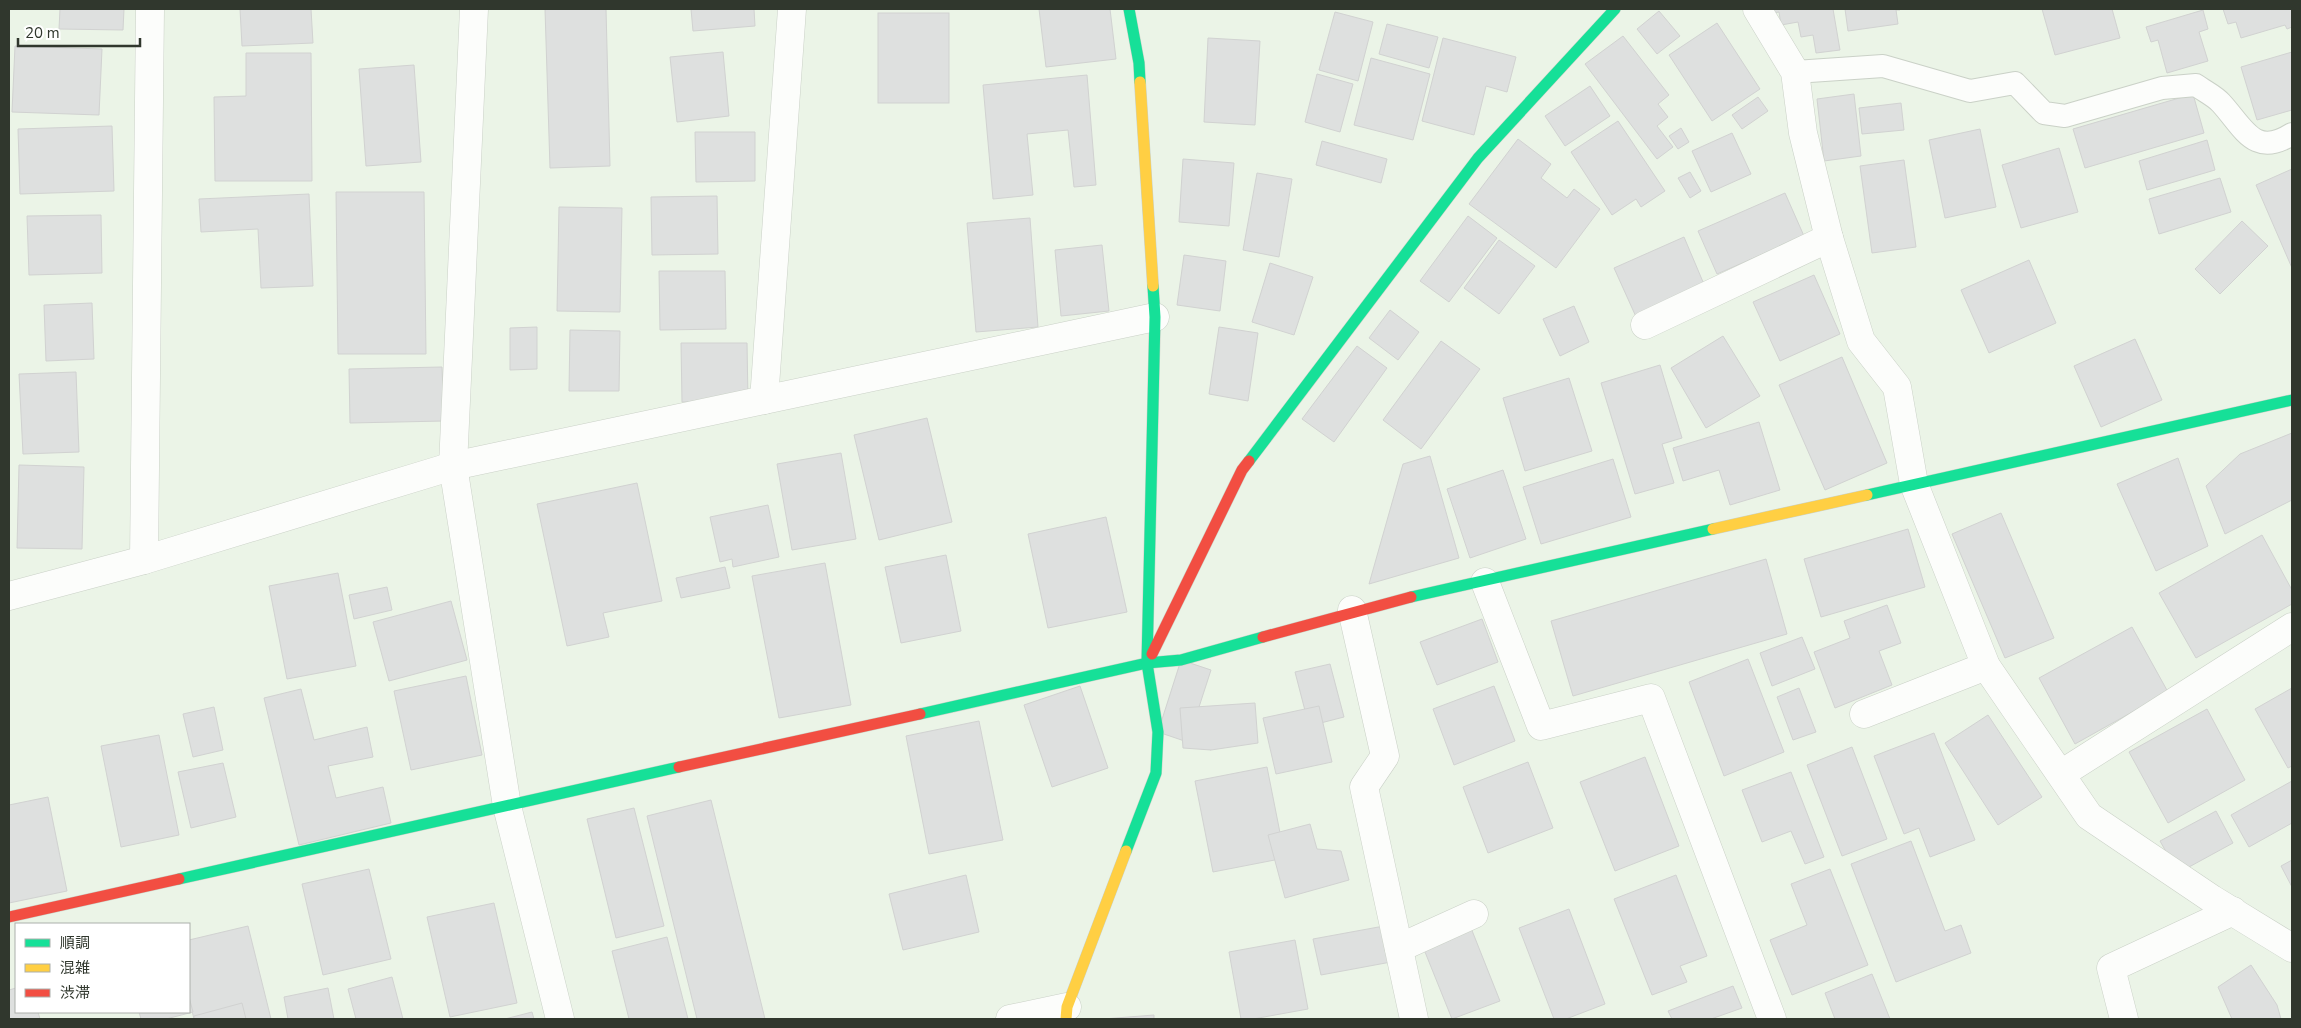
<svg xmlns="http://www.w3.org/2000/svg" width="2301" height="1028" font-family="'Nunito Sans','Noto Sans JP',sans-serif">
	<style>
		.building { fill: #dee0df; stroke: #d1d2d1 }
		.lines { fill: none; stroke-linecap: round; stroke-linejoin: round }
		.lane-casing { stroke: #cad1c7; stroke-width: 24 }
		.street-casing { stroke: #cad1c7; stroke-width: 29 }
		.fast-casing { stroke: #cad1c7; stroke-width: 12 }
		.slow-casing { stroke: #cad1c7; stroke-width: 12 }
		.jam-casing { stroke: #cad1c7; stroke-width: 12 }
		.lane { stroke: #fcfdfb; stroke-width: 22 }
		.street { stroke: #fcfdfb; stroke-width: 28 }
		.fast { stroke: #16e098; stroke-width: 11 }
		.slow { stroke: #ffcf43; stroke-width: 11 }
		.jam { stroke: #f24e42; stroke-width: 11 }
	</style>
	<rect width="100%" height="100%" fill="#ebf4e7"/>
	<g class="building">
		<polygon points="60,9 124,9 123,30 59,29"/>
		<polygon points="240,9 311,9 313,43 242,46"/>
		<polygon points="545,9 606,9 610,166 550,168"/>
		<polygon points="691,9 754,9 755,26 693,31"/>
		<polygon points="1039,9 1110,9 1116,59 1046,67"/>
		<polygon points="1772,9 1833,9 1840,50 1816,53 1813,35 1801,37 1798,22 1781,25 1779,12 1773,13"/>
		<polygon points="1845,9 1900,9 1900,10 1896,10 1898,24 1848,31"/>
		<polygon points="2042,9 2112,9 2120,38 2055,55"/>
		<polygon points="2223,9 2292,9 2292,27 2287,29 2285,25 2241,38 2236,22 2228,24"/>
		<polygon points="2203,10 2208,29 2199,32 2208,61 2167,73 2158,40 2151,42 2146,27"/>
		<polygon points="1659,11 1680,36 1657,54 1637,29"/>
		<polygon points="1335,12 1373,22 1358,81 1319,70"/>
		<rect x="878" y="13" width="71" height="90"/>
		<polygon points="1717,23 1760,89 1712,121 1669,55"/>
		<polygon points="1387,24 1438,37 1429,68 1379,54"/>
		<polygon points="1623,36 1669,95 1658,104 1668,117 1657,126 1673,147 1657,159 1585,64"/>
		<polygon points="1208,38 1260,41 1255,125 1204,122"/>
		<polygon points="1443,38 1516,57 1507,92 1486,86 1474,135 1422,121"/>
		<polygon points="15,46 102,49 99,115 12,112"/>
		<polygon points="723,52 729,116 677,122 670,57"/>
		<polygon points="2292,52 2292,110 2257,120 2241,67"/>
		<polygon points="246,53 311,53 312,181 215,181 214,97 246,96"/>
		<polygon points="1371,58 1430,74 1413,140 1354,125"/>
		<polygon points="414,65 421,162 366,166 359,69"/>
		<polygon points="1317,74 1353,84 1340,132 1305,122"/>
		<polygon points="1087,75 1096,185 1074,187 1068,130 1027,134 1033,195 993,199 983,85"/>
		<polygon points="1590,86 1610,116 1565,146 1545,116"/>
		<polygon points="1854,94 1861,156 1824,161 1817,99"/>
		<polygon points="2193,94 2204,133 2085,168 2073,129"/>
		<polygon points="1758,97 1768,111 1742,129 1732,115"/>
		<polygon points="1901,103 1904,130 1862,134 1859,108"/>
		<polygon points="1618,121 1665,191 1641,207 1636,199 1612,215 1571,152"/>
		<polygon points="112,126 114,191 20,194 18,129"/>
		<polygon points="1681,128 1689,142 1678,149 1669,136"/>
		<polygon points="1980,129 1996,207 1945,218 1929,140"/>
		<polygon points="695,132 755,132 755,181 696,182"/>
		<polygon points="1732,133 1751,174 1711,192 1692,151"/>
		<polygon points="1518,139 1551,164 1541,178 1567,198 1574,189 1600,209 1556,268 1469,204"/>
		<polygon points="2207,140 2215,170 2147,190 2139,161"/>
		<polygon points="1322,141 1387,159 1381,183 1316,165"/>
		<polygon points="2059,148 2078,212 2021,228 2002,165"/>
		<polygon points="1183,159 1234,163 1229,226 1179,222"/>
		<polygon points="1904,160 1916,247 1872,253 1860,166"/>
		<polygon points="2292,169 2292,268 2256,185"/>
		<polygon points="1690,172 1701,191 1690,198 1678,178"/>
		<polygon points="1257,173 1292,179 1279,257 1243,250"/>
		<polygon points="2220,178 2231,212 2159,234 2149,199"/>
		<polygon points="336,192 424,192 426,354 338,354"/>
		<polygon points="1785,193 1804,236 1717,274 1698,231"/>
		<polygon points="309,194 313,286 261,288 258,229 201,232 199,199"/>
		<polygon points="717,196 718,254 652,255 651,197"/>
		<polygon points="559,207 622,208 620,312 557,311"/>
		<polygon points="101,215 102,273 29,275 27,216"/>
		<polygon points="1468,216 1497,238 1449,302 1420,281"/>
		<polygon points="1030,218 1038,327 976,332 967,223"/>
		<polygon points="2242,221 2268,246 2220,294 2195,269"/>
		<polygon points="1684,237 1706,289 1637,319 1614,268"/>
		<polygon points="1499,240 1535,266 1499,314 1464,288"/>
		<polygon points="1102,245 1109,311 1061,316 1055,250"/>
		<polygon points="1184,255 1226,261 1220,311 1177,305"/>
		<polygon points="2029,260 2056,323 1989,353 1961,290"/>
		<polygon points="1270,263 1313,277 1294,335 1252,322"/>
		<polygon points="659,271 725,271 726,329 660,330"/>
		<polygon points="1814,275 1840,334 1780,361 1753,302"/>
		<polygon points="92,303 94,359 46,361 44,305"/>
		<polygon points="1574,306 1589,342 1560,356 1543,319"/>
		<polygon points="1390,310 1419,332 1398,360 1369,338"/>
		<polygon points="537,327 537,369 510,370 510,328"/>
		<polygon points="1219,327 1258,333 1248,401 1209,394"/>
		<polygon points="570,330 620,331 619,391 569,391"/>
		<polygon points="1723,336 1760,396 1706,428 1671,368"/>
		<polygon points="2135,339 2162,400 2101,427 2074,366"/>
		<polygon points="1441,341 1480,369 1421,449 1383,420"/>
		<polygon points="681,343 747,343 748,401 682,402"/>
		<polygon points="1357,346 1387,368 1334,442 1302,419"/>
		<polygon points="1842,357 1887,463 1825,490 1779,385"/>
		<polygon points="1660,365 1682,438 1662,444 1674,483 1635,494 1601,383"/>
		<polygon points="442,367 444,421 350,423 349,369"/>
		<polygon points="76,372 79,452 23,454 19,374"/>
		<polygon points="1569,378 1592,451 1525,471 1503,398"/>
		<polygon points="927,418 952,522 879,540 854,435"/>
		<polygon points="1759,422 1780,490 1730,505 1719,470 1683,481 1673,448"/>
		<polygon points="2292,433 2292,500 2225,534 2206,486 2240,454"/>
		<polygon points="841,453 856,539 792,550 777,464"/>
		<polygon points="1430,456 1459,558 1369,584 1403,464"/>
		<polygon points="2178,458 2208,546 2156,571 2117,484"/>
		<polygon points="1613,459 1631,517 1541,544 1523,487"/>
		<polygon points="19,465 84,467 82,549 17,548"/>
		<polygon points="1503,470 1526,539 1470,558 1447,489"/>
		<polygon points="637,483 662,601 603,613 609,637 567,646 537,504"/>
		<polygon points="768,505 779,557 733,567 732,559 720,562 710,517"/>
		<polygon points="2001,513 2054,638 2005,658 1952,534"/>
		<polygon points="1106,517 1127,612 1048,628 1028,534"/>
		<polygon points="1908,529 1925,587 1821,617 1804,559"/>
		<polygon points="2262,535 2292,590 2292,604 2196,658 2159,593"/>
		<polygon points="946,555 961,631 901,643 885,567"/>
		<polygon points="1766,559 1787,634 1573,696 1551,621"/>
		<polygon points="825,563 851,705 779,718 752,576"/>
		<polygon points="725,567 730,588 681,598 676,578"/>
		<polygon points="338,573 356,666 287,679 269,586"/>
		<polygon points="387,587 392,610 354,619 349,595"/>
		<polygon points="451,601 467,660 389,681 373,622"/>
		<polygon points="1887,605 1901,643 1879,651 1892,685 1835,708 1814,652 1850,638 1844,621"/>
		<polygon points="1482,619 1498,662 1437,685 1420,642"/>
		<polygon points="2132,627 2168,692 2075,744 2039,678"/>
		<polygon points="1802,637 1815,669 1772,686 1760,653"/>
		<polygon points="1748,659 1784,752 1724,776 1689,682"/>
		<polygon points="1181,660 1211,670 1199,707 1222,715 1211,750 1158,732"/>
		<polygon points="1330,664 1344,717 1309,726 1295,672"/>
		<polygon points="466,676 482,755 411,770 394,691"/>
		<polygon points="1080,686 1108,768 1052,787 1024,705"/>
		<polygon points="1494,686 1515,741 1454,765 1433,709"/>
		<polygon points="1799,688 1816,732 1793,740 1777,697"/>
		<polygon points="2292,688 2292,766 2288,768 2255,709"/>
		<polygon points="301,689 314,740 367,727 373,757 328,766 336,798 383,787 391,823 299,845 264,698"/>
		<polygon points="1255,703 1258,743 1211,750 1183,748 1180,708"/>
		<polygon points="1319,706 1332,762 1276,774 1263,718"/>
		<polygon points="214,707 223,750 193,757 183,714"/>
		<polygon points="2207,709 2245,780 2168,823 2129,752"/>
		<polygon points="1988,715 2042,797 1998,825 1945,743"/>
		<polygon points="979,721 1003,840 929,854 906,736"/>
		<polygon points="1934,733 1975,840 1930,857 1919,828 1904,834 1874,756"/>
		<polygon points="159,735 179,835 121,847 101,746"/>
		<polygon points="1852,747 1887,839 1842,856 1807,765"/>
		<polygon points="1645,757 1679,846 1615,871 1580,782"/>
		<polygon points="1528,762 1553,828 1488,853 1463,787"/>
		<polygon points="223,763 236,817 191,828 178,772"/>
		<polygon points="1267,767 1285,858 1213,872 1195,781"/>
		<polygon points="1791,772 1824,857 1805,864 1791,831 1762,842 1742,790"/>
		<polygon points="2292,781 2292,823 2249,847 2231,815"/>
		<polygon points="48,797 67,891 9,903 9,805"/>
		<polygon points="711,800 765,1019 697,1019 647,816"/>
		<polygon points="634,808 664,926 616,938 587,819"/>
		<polygon points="2216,811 2233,843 2178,873 2160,841"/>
		<polygon points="1310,824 1317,849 1341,851 1349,880 1285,898 1268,835"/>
		<polygon points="1911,841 1945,931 1961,925 1971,953 1896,982 1851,864"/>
		<polygon points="2292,860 2292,887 2281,866"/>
		<polygon points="369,869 391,959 323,975 302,884"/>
		<polygon points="1830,869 1868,965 1792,995 1770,940 1807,925 1791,884"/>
		<polygon points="966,875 979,932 903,950 889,894"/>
		<polygon points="1676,875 1707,956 1680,966 1687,982 1652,995 1614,899"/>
		<polygon points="494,903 517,1003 450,1017 427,917"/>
		<polygon points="1569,909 1605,1004 1566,1019 1554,1019 1519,928"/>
		<polygon points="248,926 271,1019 194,1019 189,998 189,940"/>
		<polygon points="1384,926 1391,962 1321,975 1313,939"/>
		<polygon points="1471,928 1500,1001 1452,1019 1423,947"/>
		<polygon points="667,937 688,1019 629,1019 612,951"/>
		<polygon points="1295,940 1308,1009 1253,1019 1241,1019 1229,952"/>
		<polygon points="2251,965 2277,1005 2281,1019 2232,1019 2218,987"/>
		<polygon points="1872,974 1890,1019 1835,1019 1825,993"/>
		<polygon points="392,977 403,1019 356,1019 348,989"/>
		<polygon points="1733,986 1742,1008 1711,1019 1672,1019 1668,1011"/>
		<polygon points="16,988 16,1012 38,1012 40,1019 9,1019 9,990"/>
		<polygon points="328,988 334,1019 288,1019 284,997"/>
		<polygon points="189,997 193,1012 166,1019 141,1019 139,1012 189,1012"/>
		<polygon points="242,1003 246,1019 194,1019 194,1016"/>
		<polygon points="532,1012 534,1019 505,1019"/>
		<polygon points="1154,1015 1154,1019 1103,1019"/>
	</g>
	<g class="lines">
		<g class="lane-casing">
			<path id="lane" d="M1795,72L1883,66L1970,91L2015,83L2044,113L2065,116L2162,88L2196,85C2204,91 2215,96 2221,103C2244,128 2254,158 2292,134"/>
		</g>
		<g class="street-casing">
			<g id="street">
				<polyline points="474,9 453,466 507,806 560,1019"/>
				<polyline points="1757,9 1795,72 1803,133 1829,238 1861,341 1897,387 1914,484 1986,666 2089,816 2212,899 2292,948"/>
				<polyline points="1645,325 1829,238"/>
				<polyline points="764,400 792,9"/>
				<polyline points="144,560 150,9"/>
				<polyline points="1485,582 1541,726 1651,698 1772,1019"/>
				<polyline points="9,596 144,560 453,466 1155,317"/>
				<polyline points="1352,610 1385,756 1364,787 1414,1019"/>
				<polyline points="1864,714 1986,666"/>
				<polyline points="2061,774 2292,627"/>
				<polyline points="1399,948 1474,914"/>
				<polyline points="1010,1019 1067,1007"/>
				<polyline points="2124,1019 2111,968 2233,911"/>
			</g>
		</g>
		<g class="fast-casing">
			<g id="fast">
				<polyline points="1129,9 1139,63 1140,82"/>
				<polyline points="1249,461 1478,158 1615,9"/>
				<polyline points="1867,495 2292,400"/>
				<polyline points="1411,597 1713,529"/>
				<polyline points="920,714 1147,663 1181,660 1263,637"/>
				<polyline points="1126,851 1156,773 1158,732 1147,663 1155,317 1153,286"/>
				<polyline points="179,879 679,767"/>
			</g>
		</g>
		<g class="slow-casing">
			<g id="slow">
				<polyline points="1140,82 1153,286"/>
				<polyline points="1713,529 1867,495"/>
				<polyline points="1066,1019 1067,1007 1126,851"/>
			</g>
		</g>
		<g class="jam-casing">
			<g id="jam">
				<polyline points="1263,637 1411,597"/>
				<polyline points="1152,654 1242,470 1249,461"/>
				<polyline points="679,767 920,714"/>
				<polyline points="9,917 179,879"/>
			</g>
		</g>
		<use href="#lane" class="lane"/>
		<use href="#street" class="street"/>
		<use href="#fast" class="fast"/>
		<use href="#slow" class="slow"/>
		<use href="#jam" class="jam"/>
	</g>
	<rect width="2301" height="1028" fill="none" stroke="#30372d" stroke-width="20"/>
	<rect x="15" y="923" width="175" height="90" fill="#ffffff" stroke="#acafab"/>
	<rect x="25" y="939" width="25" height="8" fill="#16e098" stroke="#acafab"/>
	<text x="60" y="948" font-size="15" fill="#30372d">順調</text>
	<rect x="25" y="964" width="25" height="8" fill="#ffcf43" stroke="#acafab"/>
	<text x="60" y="973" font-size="15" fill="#30372d">混雑</text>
	<rect x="25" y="989" width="25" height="8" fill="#f24e42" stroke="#acafab"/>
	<text x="60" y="998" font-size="15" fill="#30372d">渋滞</text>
	<path d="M18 38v8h122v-8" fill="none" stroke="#30372d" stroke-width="2.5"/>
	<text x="25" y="38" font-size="15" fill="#30372d" stroke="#ffffff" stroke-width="4" paint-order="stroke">20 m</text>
</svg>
